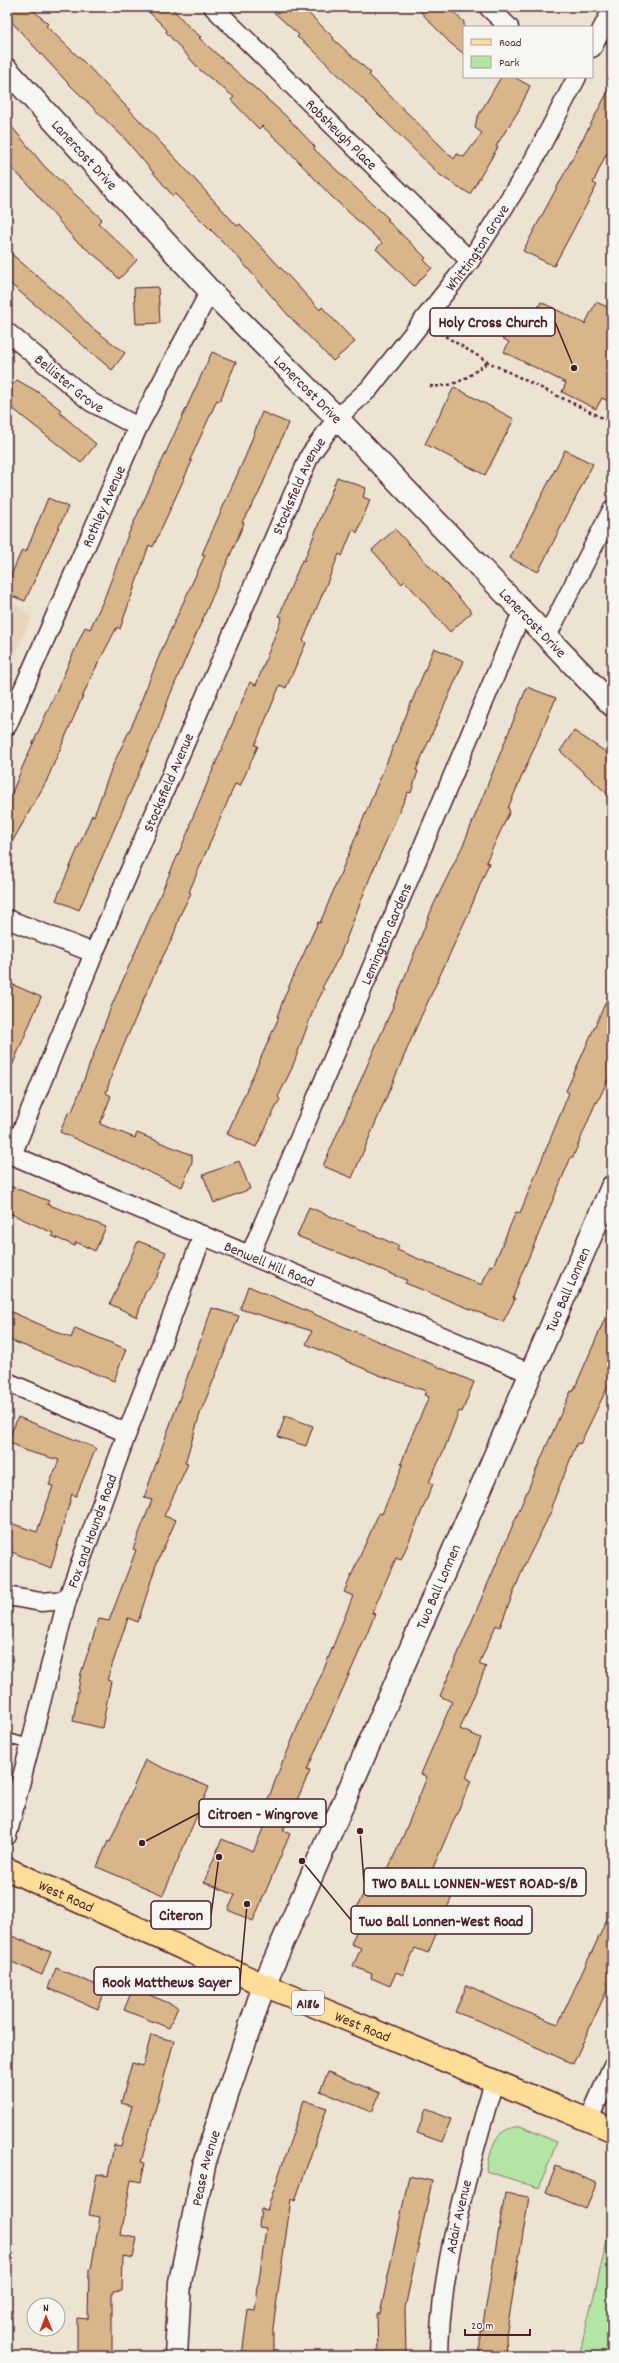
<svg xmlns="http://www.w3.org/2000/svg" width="619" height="2363" font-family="Dekko,sans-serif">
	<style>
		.built { fill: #e7d6bd }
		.green { fill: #b3e5a5; stroke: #7e8268 }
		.building { fill: #d8b68a; stroke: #4a1f2b }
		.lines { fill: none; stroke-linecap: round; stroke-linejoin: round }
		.lane-casing { stroke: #4a1f2b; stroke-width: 12 }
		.street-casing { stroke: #4a1f2b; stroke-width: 21 }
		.secondary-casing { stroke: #4a1f2b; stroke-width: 25 }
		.primary-casing { stroke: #4a1f2b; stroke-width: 25 }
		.path { stroke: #4a1f2b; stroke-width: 2.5; stroke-dasharray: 3 3; stroke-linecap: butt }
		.lane { stroke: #f6f6f2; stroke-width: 9 }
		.street { stroke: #f6f6f2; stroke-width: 18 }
		.secondary { stroke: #f6f6f2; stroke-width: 22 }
		.primary { stroke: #fedd96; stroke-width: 22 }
		.labels { text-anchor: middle; stroke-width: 3; stroke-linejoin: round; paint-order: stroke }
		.shield { fill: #f6f6f2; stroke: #7e6067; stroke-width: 1 }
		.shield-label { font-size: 14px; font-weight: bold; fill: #4a1f2b }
		.street-label { font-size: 15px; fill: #4a1f2b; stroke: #f6f6f2 }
		.leader { fill: none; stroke: #4a1f2b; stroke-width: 1.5 }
		.callout-dot { fill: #4a1f2b; stroke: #f6f6f2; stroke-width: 1.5 }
		.callout { fill: #f6f6f2; stroke: #4a1f2b; stroke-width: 1.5 }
		.callout-label { font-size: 16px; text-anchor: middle; font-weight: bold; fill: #4a1f2b }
	</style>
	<rect width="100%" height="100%" fill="#ede3d3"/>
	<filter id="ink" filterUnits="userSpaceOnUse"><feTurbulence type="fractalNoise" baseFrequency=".025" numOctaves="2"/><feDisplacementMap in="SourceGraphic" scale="8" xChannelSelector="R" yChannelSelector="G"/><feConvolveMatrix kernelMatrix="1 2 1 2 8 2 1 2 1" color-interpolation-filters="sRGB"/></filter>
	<g filter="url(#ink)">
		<polygon class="built" points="7,598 32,617 7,673"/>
		<g class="green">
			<path d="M520,2126L557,2142L539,2188L486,2171C493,2147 492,2130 520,2126Z"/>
			<polygon points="612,2221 612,2356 579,2356"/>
		</g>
		<g class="building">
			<polygon points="7,7 30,7 48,24 46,26 85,63 179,162 237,226 240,224 320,310 322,307 355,342 333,361 288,315 236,255 175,194 173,196 125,139 66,81 7,17"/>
			<polygon points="144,7 171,7 190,28 201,37 199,38 287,117 315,147 314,149 389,219 387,220 426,258 424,260 432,268 414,286 376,249 382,243 331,196 284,146 262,126 259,129 231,100 234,97 200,70 166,32 167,30"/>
			<polygon points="268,7 302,7 334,38 333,39 371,73 369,75 454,159 457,154 464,157 482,133 475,128 477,118 501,77 514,77 530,86 519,110 496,146 498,147 470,194 441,176 309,46 297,37 299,35"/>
			<polygon points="416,7 448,7 464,22 464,54 450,43"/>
			<polygon points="612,84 612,141 593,183 597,185 554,266 523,251"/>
			<polygon points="7,121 45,167 102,219 98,223 137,260 119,279 103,262 75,240 27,183 7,164"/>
			<polygon points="7,250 66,301 91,327 125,353 112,370 7,281"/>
			<polygon points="158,287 160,323 136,324 134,288"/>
			<polygon points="541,302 585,324 596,302 612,309 612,403 602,398 596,409 562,392 566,383 504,352 509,342 502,338 515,313 530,322"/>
			<polygon points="212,352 236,362 228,381 220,401 217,400 190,460 192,461 153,547 149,545 120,629 117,627 91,677 46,782 7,851 7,805 22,768 85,627 90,629 104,599 128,535"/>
			<polygon points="17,380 38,392 61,410 59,412 96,444 81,463 7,404 7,391"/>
			<polygon points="454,387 514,419 485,475 425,444"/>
			<polygon points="262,412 288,423 259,493 242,522 244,523 170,695 158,729 79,910 56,900 92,815 94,816 112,767 141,706 139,706 162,649 205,555 202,554 246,455"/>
			<polygon points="565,450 593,464 538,572 510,558"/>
			<polygon points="337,477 366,488 363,497 370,500 357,533 353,529 342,556 339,554 303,641 306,643 286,688 280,685 255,745 258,746 240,786 235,784 189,892 191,893 180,915 173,937 157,968 114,1068 106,1093 111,1096 100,1124 135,1138 137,1133 192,1155 192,1162 182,1187 60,1132 69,1111 72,1112 111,1007 191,825 190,824 250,682 256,685 282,617 279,616 302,560 304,561"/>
			<polygon points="48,498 68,507 25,601 7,594 7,584 22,550 26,552"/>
			<polygon points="395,529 472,612 450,632 405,581 402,584 372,550"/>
			<polygon points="434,648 464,661 416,770 418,771 411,793 408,792 371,875 340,955 322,988 324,989 314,1008 292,1068 278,1097 280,1099 256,1147 227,1134 279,1017 277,1017 285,995 318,922 320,923"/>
			<polygon points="527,687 556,698 508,808 510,811 486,862 489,863 469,912 419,1021 352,1178 323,1166 392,1009 433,906 464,843"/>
			<polygon points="574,731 612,756 612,798 560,751"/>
			<polygon points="7,982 41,997 7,1078"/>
			<polygon points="612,988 612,1071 597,1103 596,1102 573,1157 571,1157 520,1278 513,1298 515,1299 503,1322 405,1283 407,1280 297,1236 309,1207 399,1246 397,1250 482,1285 490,1265 493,1266 516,1212 520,1213 569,1093 566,1091"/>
			<polygon points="239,1161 250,1189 214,1203 203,1175"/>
			<polygon points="7,1185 49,1201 47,1204 106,1227 95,1251 76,1242 75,1246 52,1236 53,1233 7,1212"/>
			<polygon points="138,1241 166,1252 158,1276 145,1293 137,1317 110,1304"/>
			<polygon points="248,1286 474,1382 462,1412 459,1411 444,1450 429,1482 433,1484 418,1520 401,1560 396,1558 372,1613 375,1614 367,1634 307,1770 310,1771 283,1831 290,1834 253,1921 228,1910 235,1895 204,1882 222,1839 253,1852 274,1803 268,1800 283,1760 284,1760 306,1706 322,1674 353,1596 344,1592 379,1513 382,1514 403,1465 401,1464 411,1437 429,1397 424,1395 426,1391 379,1375 306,1344 312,1331 240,1309"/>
			<polygon points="612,1302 612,1378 580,1444 577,1443 551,1507 553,1508 524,1566 500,1627 496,1625 479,1664 486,1667 460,1729 481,1738 466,1778 471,1781 432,1870 444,1875 440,1885 454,1892 428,1953 415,1948 403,1975 396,1972 390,1986 371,1978 372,1974 353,1966 361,1948 351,1944 361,1920 353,1917 370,1878 378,1882 384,1868 388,1869 404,1834 427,1777 421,1774 452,1702 440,1696 546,1447 571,1391 573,1392"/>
			<polygon points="212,1308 239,1316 200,1414 185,1463 188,1464 164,1516 176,1520 156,1565 138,1622 128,1618 107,1680 111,1681 102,1728 73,1721 81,1673 99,1619 109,1621 136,1550 133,1549 152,1500 144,1498 152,1475"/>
			<polygon points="7,1310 71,1338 75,1328 126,1349 114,1381 7,1339"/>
			<polygon points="285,1416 313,1426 306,1446 278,1437"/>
			<polygon points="18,1417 96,1448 76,1496 72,1494 51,1568 7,1550 7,1522 37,1532 53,1486 49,1485 59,1460 26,1451 8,1441"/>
			<polygon points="145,1760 209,1787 163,1895 97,1867 108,1841 110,1842"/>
			<polygon points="612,1909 612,1979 573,2064 482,2022 455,2012 467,1985 511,2006 558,2024"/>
			<polygon points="7,1934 51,1952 42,1975 7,1960"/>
			<polygon points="56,1968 106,1989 98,2009 48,1988"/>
			<polygon points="133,1988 178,2007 169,2028 124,2010"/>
			<polygon points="151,2035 174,2041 141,2162 145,2163 141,2182 131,2180 121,2235 137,2238 133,2258 123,2256 122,2291 112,2292 112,2356 77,2356 77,2318 88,2319 89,2269 91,2269 100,2217 89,2215 97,2174 108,2176 114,2145 121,2146 132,2106 121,2103 132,2063 143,2066"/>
			<polygon points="328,2072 380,2093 372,2112 320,2091"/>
			<polygon points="304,2100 327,2108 295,2201 291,2199 273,2328 273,2356 242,2356 248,2309 255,2310 266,2228 259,2227 261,2209 267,2210"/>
			<polygon points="426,2109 451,2119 442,2142 417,2133"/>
			<polygon points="556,2166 597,2183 586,2209 546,2192"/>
			<polygon points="409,2176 432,2181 405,2308 406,2356 378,2356 377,2314 380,2314"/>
			<polygon points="505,2193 529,2197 506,2336 507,2356 480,2356 480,2330 482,2330"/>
		</g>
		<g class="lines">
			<g class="lane-casing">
				<polyline id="lane" points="7,1738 31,1745"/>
			</g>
			<g class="street-casing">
				<g id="street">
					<path id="s1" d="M213,7L470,261"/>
					<polyline points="488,7 509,27"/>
					<polyline points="592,48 612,10"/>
					<path id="s2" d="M7,332L91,402L138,427"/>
					<polyline points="547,636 612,510"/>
					<path id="s3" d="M7,726L138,427L210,291"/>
					<polyline points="7,919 94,953"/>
					<path id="s4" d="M7,1153L532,1374"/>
					<path id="s5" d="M12,1155L94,953L310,455L337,418L369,389L470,261L532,163L577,77"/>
					<path id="s6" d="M250,1255L522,612"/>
					<polyline points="7,1382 127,1433"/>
					<polyline points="7,1596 41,1602 67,1600"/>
					<path id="s7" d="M7,1836L67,1600L127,1433L203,1235"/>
					<polyline points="589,2120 612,2067"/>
					<path id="s8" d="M439,2356C440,2265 469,2168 494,2081"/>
				</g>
			</g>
			<g class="secondary-casing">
				<g id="secondary">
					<path id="s9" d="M7,70L210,291L337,418L612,705"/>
					<path id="s10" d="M176,2356L180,2282L205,2161L264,1985L612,1187"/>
				</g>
			</g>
			<g class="primary-casing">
				<g id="primary">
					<path id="s11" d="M7,1869L264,1985L612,2130"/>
				</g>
			</g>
			<g class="path">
				<polyline points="440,333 488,362 609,421 612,415"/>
				<path d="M430,386C456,388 468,377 488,362"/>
			</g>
			<use href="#lane" class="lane"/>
			<use href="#street" class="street"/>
			<use href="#secondary" class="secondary"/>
			<use href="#primary" class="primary"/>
		</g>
	</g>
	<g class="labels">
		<rect class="shield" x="292" y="1991" width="32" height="24" rx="3"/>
		<g class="shield-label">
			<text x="308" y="2008">A186</text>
		</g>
		<g class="street-label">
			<text dy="5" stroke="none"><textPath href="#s1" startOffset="181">Robsheugh Place</textPath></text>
			<text dy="5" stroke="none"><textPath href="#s9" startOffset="115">Lanercost Drive</textPath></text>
			<text dy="5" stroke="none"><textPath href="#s5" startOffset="1028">Whittington Grove</textPath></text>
			<text dy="5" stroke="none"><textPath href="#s2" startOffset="81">Bellister Grove</textPath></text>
			<text dy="5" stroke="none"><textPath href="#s9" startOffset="439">Lanercost Drive</textPath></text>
			<text dy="5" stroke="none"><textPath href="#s5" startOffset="728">Stocksfield Avenue</textPath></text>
			<text dy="5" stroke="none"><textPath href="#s3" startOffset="240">Rothley Avenue</textPath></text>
			<text dy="5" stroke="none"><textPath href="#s9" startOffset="763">Lanercost Drive</textPath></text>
			<text dy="5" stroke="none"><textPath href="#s5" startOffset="404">Stocksfield Avenue</textPath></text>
			<text dy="5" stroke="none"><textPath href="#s6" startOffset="349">Lemington Gardens</textPath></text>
			<text dy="5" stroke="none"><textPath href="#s4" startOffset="285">Benwell Hill Road</textPath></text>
			<text dy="5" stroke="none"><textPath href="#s10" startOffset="1142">Two Ball Lonnen</textPath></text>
			<text dy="5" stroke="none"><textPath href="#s7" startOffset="317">Fox and Hounds Road</textPath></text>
			<text dy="5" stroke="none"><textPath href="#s10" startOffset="818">Two Ball Lonnen</textPath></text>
			<text dy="5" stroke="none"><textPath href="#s11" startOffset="65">West Road</textPath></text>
			<text dy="5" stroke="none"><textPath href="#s11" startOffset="389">West Road</textPath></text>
			<text dy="5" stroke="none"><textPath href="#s10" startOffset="191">Pease Avenue</textPath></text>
			<text dy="5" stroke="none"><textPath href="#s8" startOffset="141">Adair Avenue</textPath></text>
		</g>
	</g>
	<path class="leader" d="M574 368L555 322M142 1843L199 1813M360 1831L364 1882M219 1857L211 1915M302 1861L351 1920M247 1904L240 1981"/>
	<g class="callout-dot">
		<circle cx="574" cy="368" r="4"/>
		<circle cx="142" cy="1843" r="4"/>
		<circle cx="360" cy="1831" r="4"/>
		<circle cx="219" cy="1857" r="4"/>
		<circle cx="302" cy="1861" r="4"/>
		<circle cx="247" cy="1904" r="4"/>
	</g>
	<g class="callout">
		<rect x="430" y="308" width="125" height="28" rx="4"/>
		<rect x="199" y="1799" width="127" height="28" rx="4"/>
		<rect x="364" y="1868" width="222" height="28" rx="4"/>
		<rect x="151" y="1901" width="60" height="28" rx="4"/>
		<rect x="351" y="1906" width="181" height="28" rx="4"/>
		<rect x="94" y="1967" width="146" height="28" rx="4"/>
	</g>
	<g class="callout-label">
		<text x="493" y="327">Holy Cross Church</text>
		<text x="263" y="1819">Citroen - Wingrove</text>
		<text x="475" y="1888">TWO BALL LONNEN-WEST ROAD-S/B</text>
		<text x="181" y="1920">Citeron</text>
		<text x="441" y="1926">Two Ball Lonnen-West Road</text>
		<text x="167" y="1987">Rook Matthews Sayer</text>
	</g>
	<rect width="619" height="2363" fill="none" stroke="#f6f6f2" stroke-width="24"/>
	<rect x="12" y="12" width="595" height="2339" fill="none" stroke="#4a1f2b" stroke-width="1.5" filter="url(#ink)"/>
	<rect x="463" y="26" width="130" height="52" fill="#f6f6f2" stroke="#b1a0a2"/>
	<rect x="471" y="39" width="20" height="6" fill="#fedd96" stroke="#b1a0a2"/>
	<text x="499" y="46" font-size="12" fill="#4a1f2b">Road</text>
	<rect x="471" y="56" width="20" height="12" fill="#b3e5a5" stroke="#b1a0a2"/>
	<text x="499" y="66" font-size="12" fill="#4a1f2b">Park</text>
	<g transform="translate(46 2317) rotate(359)"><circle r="19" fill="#f6f6f2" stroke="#b1a0a2"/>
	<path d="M0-3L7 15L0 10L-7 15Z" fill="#c8321e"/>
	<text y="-6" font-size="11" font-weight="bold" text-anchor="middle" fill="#4a1f2b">N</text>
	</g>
	<path d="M465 2329v6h65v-6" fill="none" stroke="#4a1f2b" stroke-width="2"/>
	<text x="471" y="2329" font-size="12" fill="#4a1f2b" stroke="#f6f6f2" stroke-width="3" paint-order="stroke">20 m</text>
</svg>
